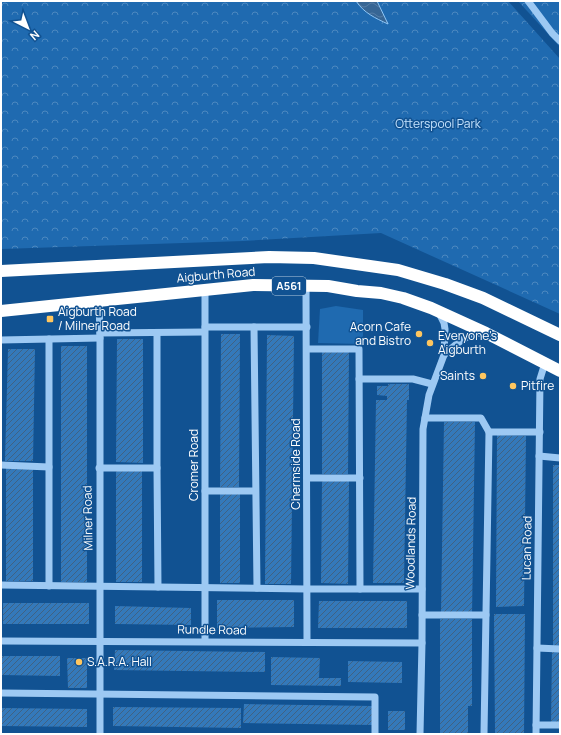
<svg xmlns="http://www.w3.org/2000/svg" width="561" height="735" font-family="Manrope,sans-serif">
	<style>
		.forest { fill: url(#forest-crowns) }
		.garden { fill: #1f6ab0 }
		.water { fill: url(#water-waves); stroke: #8ec6f7 }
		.building { fill: url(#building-hatch) }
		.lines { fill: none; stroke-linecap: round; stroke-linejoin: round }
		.minor { stroke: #9dc9f3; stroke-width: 7 }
		.highway { stroke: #fff; stroke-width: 12 }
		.poi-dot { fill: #ffc65f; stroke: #115292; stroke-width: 1.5 }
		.labels { text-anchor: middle; stroke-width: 3; stroke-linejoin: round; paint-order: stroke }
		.shield { fill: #115292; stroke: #b8cbde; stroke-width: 1 }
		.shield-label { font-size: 11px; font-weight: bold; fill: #fff }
		.park-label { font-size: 12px; fill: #c4e2fd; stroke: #115292 }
		.street-label { font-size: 12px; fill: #fff; stroke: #115292 }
		.poi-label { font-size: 12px; fill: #fff; stroke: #115292; text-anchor: start }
	</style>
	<defs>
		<pattern id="forest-crowns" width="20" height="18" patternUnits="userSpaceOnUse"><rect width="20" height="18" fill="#1f6ab0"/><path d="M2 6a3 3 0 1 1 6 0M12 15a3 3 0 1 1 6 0" fill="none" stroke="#4c88c0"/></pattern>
		<pattern id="water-waves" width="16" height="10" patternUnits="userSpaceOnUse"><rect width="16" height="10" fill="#376695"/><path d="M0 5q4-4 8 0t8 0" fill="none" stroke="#557da5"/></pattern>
		<pattern id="building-hatch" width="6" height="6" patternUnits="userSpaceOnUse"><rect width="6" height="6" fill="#3479ba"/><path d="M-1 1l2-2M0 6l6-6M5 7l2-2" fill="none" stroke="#406283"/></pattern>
	</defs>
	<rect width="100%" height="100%" fill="#115292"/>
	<g class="forest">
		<polygon points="1,1 508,1 560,59 560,314 381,233 243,241 1,249"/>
		<polygon points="518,1 560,1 560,47"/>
	</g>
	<polygon class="garden" points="336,306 363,310 363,344 318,343 320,309"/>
	<path class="water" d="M356,1H377L388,24C375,18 364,13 356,1Z"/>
	<g class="building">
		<polygon points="221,334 240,334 239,487 220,487"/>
		<polygon points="267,335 294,336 291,584 265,584"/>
		<polygon points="117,339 143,339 143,463 116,462"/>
		<rect x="61" y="346" width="26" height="236"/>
		<polygon points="8,349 35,349 33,461 5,461"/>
		<polygon points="322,350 349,350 348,474 322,474"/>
		<polygon points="388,384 409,384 409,400 407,400 404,583 373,583 376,400 387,400 387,396 377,395 377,386 388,386"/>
		<polygon points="444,422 475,422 472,614 441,613"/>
		<polygon points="497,435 526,436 524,606 496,607"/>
		<polygon points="553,465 560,465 560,647 553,646"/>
		<rect x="6" y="467" width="27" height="114"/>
		<rect x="116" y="470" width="26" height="112"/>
		<polygon points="322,481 349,481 348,584 321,583"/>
		<rect x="220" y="494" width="20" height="89"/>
		<polygon points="217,600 294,600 294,627 217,628"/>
		<polygon points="319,601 407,601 407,628 318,628"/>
		<rect x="3" y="603" width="86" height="21"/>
		<polygon points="115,606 191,608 191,625 115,624"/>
		<polygon points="494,614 525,614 524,734 495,734"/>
		<polygon points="440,619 472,619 472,706 468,706 468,734 440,734"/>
		<polygon points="115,650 265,652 265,672 114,670"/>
		<polygon points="552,650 560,651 560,724 551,724"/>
		<polygon points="1,656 60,656 60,676 1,675"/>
		<polygon points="271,657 320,658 319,678 341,678 341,686 271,685"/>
		<polygon points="67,658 87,658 87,688 68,688"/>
		<polygon points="348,661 402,662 402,683 348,682"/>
		<polygon points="244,704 372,706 372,725 243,723"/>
		<polygon points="113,707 241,708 241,728 113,726"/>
		<polygon points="1,708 87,709 87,727 1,726"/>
		<rect x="388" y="711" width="17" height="19"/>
	</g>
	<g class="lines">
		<g class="minor">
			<polyline points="528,1 552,33 560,41"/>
			<polyline points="306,286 307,642"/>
			<polyline points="205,290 205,641"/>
			<polyline points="99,301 100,338 100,734"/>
			<polyline points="205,327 307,327"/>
			<polyline points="254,327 257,588"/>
			<polyline points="100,333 204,332"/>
			<polyline points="157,333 157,468 158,587"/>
			<polyline points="49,339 49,586"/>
			<polyline points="1,340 100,338"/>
			<polyline points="307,349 359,349 360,589"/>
			<path d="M444,355C455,345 467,333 483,333"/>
			<polyline points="359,379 413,379 432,384"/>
			<polyline points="425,418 481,418 489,432 484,734"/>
			<polyline points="489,432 540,432"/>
			<polyline points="539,456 560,458"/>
			<polyline points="1,465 49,467"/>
			<polyline points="99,468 157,468"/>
			<polyline points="307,478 360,478"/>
			<polyline points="205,491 255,491"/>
			<polyline points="1,585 306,589 422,589"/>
			<polyline points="422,615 486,615"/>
			<polyline points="1,641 422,643"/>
			<polyline points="537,648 560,649"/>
			<polyline points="1,693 375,697 375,734"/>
			<polyline points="536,725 560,725"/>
			<polyline points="420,734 422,643 423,429 429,395 444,355 445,329 444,323 439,313"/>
			<polyline points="536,734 540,379 545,363"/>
		</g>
		<g class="highway">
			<polyline points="1,271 269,257 314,258 398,270 445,284 483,298 560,335"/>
			<polyline points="1,311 253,285 328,286 357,291 381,293 403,298 431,308 486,333 560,371"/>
		</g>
	</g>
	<g class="poi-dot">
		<rect x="46" y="315" width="8" height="8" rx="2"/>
		<circle cx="419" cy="334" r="4"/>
		<circle cx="430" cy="343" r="4"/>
		<circle cx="483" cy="376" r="4"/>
		<circle cx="513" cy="386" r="4"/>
		<circle cx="79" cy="662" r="4"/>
	</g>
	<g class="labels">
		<rect class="shield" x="272" y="277" width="34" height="18" rx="3"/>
		<g class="shield-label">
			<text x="289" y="290">A561</text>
		</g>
		<g class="park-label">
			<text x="438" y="128">Otterspool Park</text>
		</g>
		<g class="street-label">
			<text transform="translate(216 275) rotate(-5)" y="4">Aigburth Road</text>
			<text transform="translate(296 464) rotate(-90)" y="4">Chermside Road</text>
			<text transform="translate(194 465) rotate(-90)" y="4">Cromer Road</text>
			<text transform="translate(88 518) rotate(-91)" y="4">Milner Road</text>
			<text transform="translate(411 543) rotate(-89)" y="4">Woodlands Road</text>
			<text transform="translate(527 548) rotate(-89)" y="4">Lucan Road</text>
			<text transform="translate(212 630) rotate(1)" y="4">Rundle Road</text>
		</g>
		<g class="poi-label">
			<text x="58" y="316">Aigburth Road<tspan x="58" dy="14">/ Milner Road</tspan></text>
			<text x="411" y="331" text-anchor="end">Acorn Cafe<tspan x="411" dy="14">and Bistro</tspan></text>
			<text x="438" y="340">Everyone's<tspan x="438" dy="14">Aigburth</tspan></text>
			<text x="475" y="380" text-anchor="end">Saints</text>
			<text x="521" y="390">Pitfire</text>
			<text x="87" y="666">S.A.R.A. Hall</text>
		</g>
	</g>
	<rect width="561" height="735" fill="none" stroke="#ffffff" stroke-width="4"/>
	<g transform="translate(28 28) rotate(138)" stroke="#115292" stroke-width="3" paint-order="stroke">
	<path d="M0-3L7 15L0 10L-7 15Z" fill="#ffffff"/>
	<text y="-6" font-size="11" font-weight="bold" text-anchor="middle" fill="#ffffff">N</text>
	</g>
</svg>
